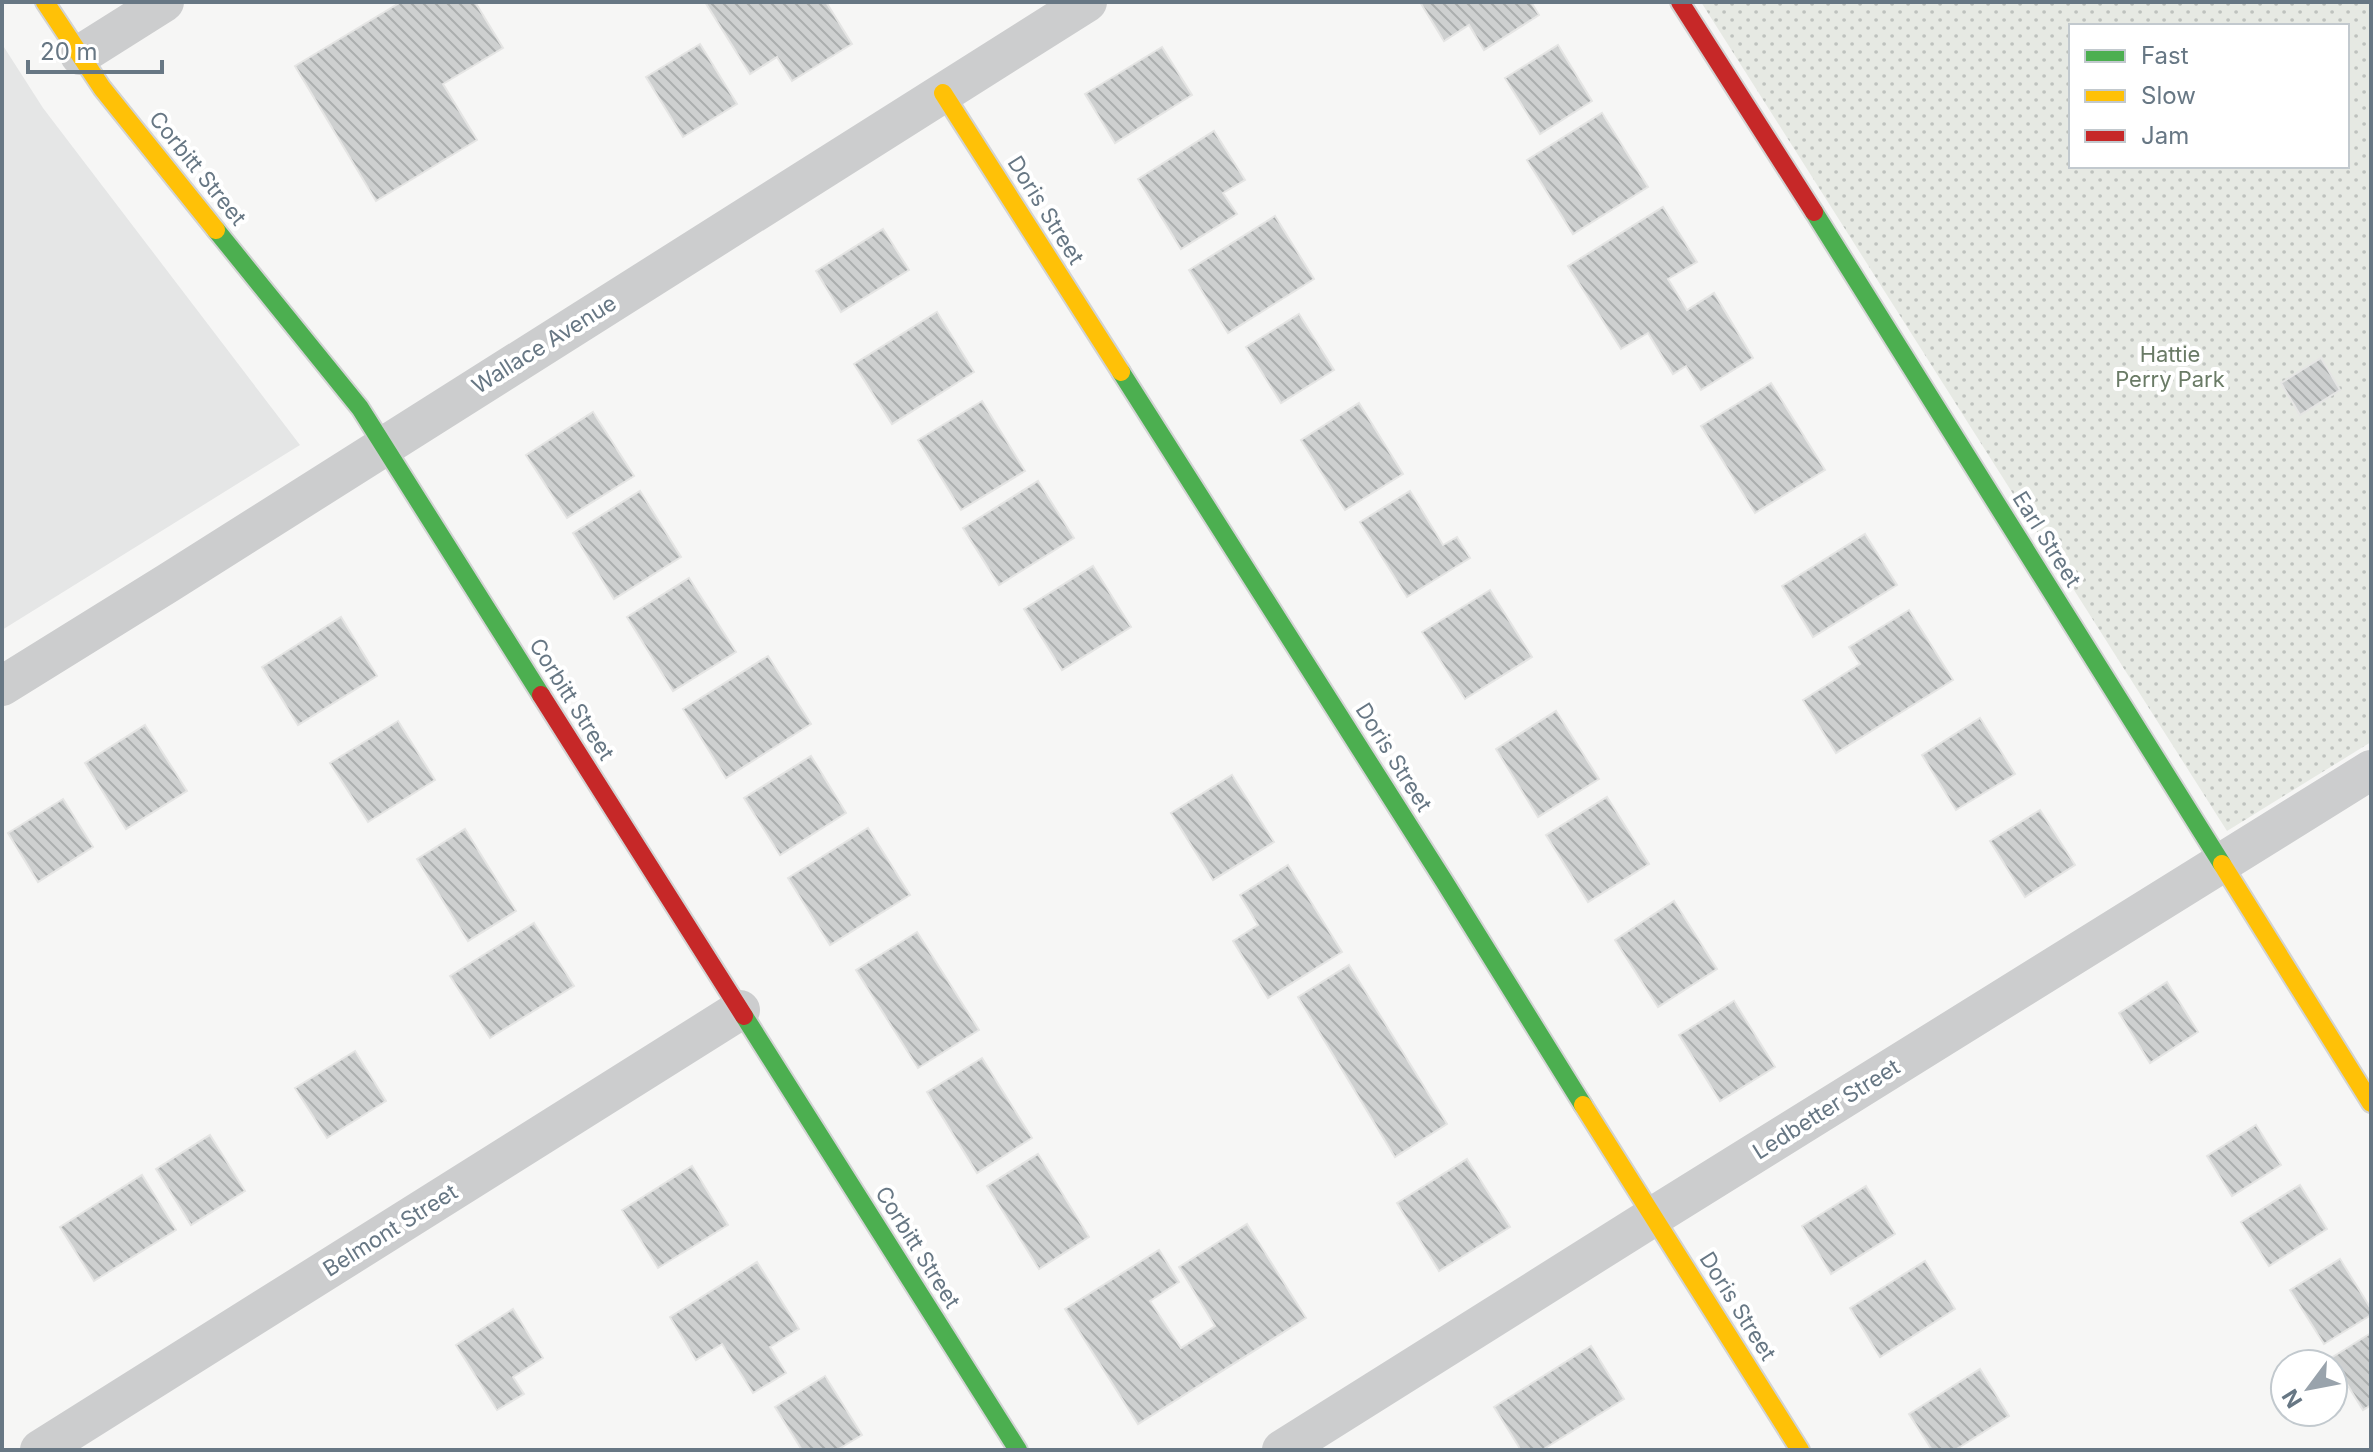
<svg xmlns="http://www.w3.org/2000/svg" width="2373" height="1452" font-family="Inter,sans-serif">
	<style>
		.built { fill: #e5e6e6 }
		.green { fill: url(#green-dots); fill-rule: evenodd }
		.building { fill: url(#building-back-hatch); stroke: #e5e5e4; stroke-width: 2 }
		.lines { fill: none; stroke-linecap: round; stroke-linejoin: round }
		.fast-casing { stroke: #d2d3d3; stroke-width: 22 }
		.slow-casing { stroke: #d2d3d3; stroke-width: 22 }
		.jam-casing { stroke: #d2d3d3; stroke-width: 22 }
		.street { stroke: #cccdce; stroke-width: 40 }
		.fast { stroke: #4caf50; stroke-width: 18 }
		.slow { stroke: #ffc107; stroke-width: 18 }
		.jam { stroke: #c62828; stroke-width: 18 }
		.labels { text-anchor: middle; stroke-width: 8; stroke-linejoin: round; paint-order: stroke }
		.street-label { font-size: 22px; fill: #677784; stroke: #fff }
		.park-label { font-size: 22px; fill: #6a7b66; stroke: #fff }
	</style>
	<defs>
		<pattern id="green-dots" width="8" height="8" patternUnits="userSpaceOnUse" patternTransform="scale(2)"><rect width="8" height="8" fill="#e6e9e3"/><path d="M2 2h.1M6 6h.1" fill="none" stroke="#bec2be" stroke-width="1.8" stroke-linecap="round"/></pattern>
		<pattern id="building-back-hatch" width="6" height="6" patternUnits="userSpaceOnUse" patternTransform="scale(2)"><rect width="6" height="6" fill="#ced0d0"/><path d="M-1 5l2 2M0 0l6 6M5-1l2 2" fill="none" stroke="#abaeae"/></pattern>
	</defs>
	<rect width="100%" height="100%" fill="#f6f6f5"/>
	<polygon class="built" points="2,44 43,108 300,445 2,630"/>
	<path class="green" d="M1701,2H2371V742L2227,831ZM2071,26H2347V166H2071Z"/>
	<g class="building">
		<polygon points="401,2 475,2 503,48 443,84 477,140 376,201 295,66"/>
		<polygon points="705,2 826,2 852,44 792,81 777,57 750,74"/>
		<polygon points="1420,2 1531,2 1539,15 1484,50 1469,25 1444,41"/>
		<polygon points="700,44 737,104 683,137 646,77"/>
		<polygon points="1558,45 1592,101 1540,134 1505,78"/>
		<polygon points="1162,47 1192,95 1115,143 1085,94"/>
		<polygon points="1602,113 1648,187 1573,234 1527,160"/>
		<polygon points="1214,131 1245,180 1223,193 1237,214 1181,249 1138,179"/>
		<polygon points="1663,207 1697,262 1668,279 1687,310 1714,293 1753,358 1701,390 1686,366 1673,374 1648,333 1621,349 1568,266"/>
		<polygon points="1275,216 1314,279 1228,333 1189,270"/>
		<polygon points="883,229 909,270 841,312 816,271"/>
		<polygon points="937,312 974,372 892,424 854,364"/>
		<polygon points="1299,314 1334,370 1281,403 1246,347"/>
		<polygon points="2321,358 2340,390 2300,415 2281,383"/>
		<polygon points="1771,383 1825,470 1755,513 1701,426"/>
		<polygon points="982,401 1025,471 961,510 918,440"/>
		<polygon points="1359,403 1403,474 1345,510 1301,440"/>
		<polygon points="593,412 634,476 567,518 526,455"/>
		<polygon points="1038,481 1074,538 999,585 963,528"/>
		<polygon points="640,491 681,557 614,599 573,533"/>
		<polygon points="1410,491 1443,545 1457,537 1470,558 1407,597 1360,522"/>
		<polygon points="1865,534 1897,585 1813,637 1782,586"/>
		<polygon points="1093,566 1131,627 1062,670 1024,609"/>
		<polygon points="689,578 736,652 673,691 627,617"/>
		<polygon points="1490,590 1532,657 1465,699 1422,632"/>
		<polygon points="1909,610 1953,680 1836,753 1803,700 1860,664 1849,647"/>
		<polygon points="341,617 377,676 298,725 262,667"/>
		<polygon points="768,656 811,724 726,778 683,709"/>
		<polygon points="1556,711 1599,779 1538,817 1496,749"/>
		<polygon points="1980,718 2015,774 1956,810 1922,755"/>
		<polygon points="398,721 435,780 368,822 330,763"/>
		<polygon points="145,725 187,791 126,829 85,763"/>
		<polygon points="811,756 846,813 780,855 744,798"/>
		<polygon points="1232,775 1274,842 1213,880 1171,813"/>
		<polygon points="1607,797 1649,864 1588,902 1546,835"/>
		<polygon points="63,799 93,847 38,882 8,833"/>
		<polygon points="2040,810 2075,865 2025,897 1990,841"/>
		<polygon points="868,828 910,895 830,945 788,878"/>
		<polygon points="465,829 516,911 468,941 417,859"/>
		<polygon points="1288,865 1342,952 1268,998 1233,941 1258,925 1240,895"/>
		<polygon points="1674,901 1717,969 1658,1007 1615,940"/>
		<polygon points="534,923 574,986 490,1038 450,976"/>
		<polygon points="917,932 979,1030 918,1068 856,970"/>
		<polygon points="1349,965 1447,1124 1395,1157 1298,997"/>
		<polygon points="2167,982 2198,1032 2150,1063 2119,1013"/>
		<polygon points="1734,1001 1775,1067 1720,1101 1679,1035"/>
		<polygon points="355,1051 386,1101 327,1138 295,1088"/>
		<polygon points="982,1058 1032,1138 977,1173 927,1092"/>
		<polygon points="2256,1125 2281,1165 2232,1196 2207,1156"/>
		<polygon points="210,1135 245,1191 191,1225 156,1169"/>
		<polygon points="1038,1154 1089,1237 1039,1269 987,1186"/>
		<polygon points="1467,1159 1510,1227 1439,1271 1397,1203"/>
		<polygon points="692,1166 728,1225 658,1268 622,1210"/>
		<polygon points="142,1175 176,1230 94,1281 60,1227"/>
		<polygon points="2300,1185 2327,1229 2269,1266 2241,1222"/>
		<polygon points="1866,1186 1895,1234 1831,1274 1802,1226"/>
		<polygon points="1247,1224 1306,1318 1138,1424 1065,1309 1159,1250 1179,1282 1150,1301 1181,1348 1215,1326 1179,1267"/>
		<polygon points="2340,1259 2371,1309 2371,1315 2324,1344 2290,1290"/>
		<polygon points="1925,1261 1955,1309 1880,1357 1850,1308"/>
		<polygon points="757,1262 799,1329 770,1347 786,1373 753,1393 722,1344 696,1360 670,1317"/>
		<polygon points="513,1309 543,1358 513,1377 524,1394 497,1410 456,1345"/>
		<polygon points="2371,1333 2371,1405 2363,1410 2331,1358"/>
		<polygon points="1591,1346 1624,1399 1542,1450 1521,1450 1494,1407"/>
		<polygon points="1980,1369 2009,1416 1955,1450 1932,1450 1909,1414"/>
		<polygon points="825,1376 862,1435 837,1450 802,1450 775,1407"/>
	</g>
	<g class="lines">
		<g class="fast-casing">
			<g id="fast">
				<polyline points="1814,212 2222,864"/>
				<polyline points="216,230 360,408 541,695"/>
				<polyline points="1121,372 1444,881 1583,1105"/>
				<polyline points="744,1016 1018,1450"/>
			</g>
		</g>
		<g class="slow-casing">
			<g id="slow">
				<polyline points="45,2 102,88 216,230"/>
				<polyline points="943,93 1121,372"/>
				<polyline points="2222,864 2371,1103"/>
				<polyline points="1583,1105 1800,1450"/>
			</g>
		</g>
		<g class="jam-casing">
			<g id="jam">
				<polyline points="1680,2 1814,212"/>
				<polyline points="541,695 744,1016"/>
			</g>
		</g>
		<g class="street">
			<polyline points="80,55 164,2"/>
			<polyline points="2,686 168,583 1087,2"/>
			<polyline points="40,1450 740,1010"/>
			<polyline points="1282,1450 1654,1216 2371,770"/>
		</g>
		<use href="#fast" class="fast"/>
		<use href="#slow" class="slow"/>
		<use href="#jam" class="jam"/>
	</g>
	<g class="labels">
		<g class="street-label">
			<text transform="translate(198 168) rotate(51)" y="8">Corbitt Street</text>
			<text transform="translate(1046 210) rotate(58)" y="8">Doris Street</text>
			<text transform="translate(544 344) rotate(-32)" y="8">Wallace Avenue</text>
			<text transform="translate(2047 539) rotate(58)" y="8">Earl Street</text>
			<text transform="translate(572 699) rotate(58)" y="8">Corbitt Street</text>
			<text transform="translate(1394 757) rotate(58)" y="8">Doris Street</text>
			<text transform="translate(1826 1109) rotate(-32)" y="8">Ledbetter Street</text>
			<text transform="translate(390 1230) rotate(-32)" y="8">Belmont Street</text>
			<text transform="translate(918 1247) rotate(58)" y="8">Corbitt Street</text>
			<text transform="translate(1738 1306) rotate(58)" y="8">Doris Street</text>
		</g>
		<g class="park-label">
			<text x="2170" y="362">Hattie<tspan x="2170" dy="25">Perry Park</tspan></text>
		</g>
	</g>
	<rect width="2373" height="1452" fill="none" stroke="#677784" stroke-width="8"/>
	<rect x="2069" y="24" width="280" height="144" fill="#ffffff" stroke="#c2c9ce" stroke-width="2"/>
	<rect x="2085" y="50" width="40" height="12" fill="#4caf50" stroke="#c2c9ce" stroke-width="2"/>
	<text x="2141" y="64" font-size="24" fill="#677784">Fast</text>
	<rect x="2085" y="90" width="40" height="12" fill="#ffc107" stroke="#c2c9ce" stroke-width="2"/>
	<text x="2141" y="104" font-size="24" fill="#677784">Slow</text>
	<rect x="2085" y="130" width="40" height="12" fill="#c62828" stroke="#c2c9ce" stroke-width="2"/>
	<text x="2141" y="144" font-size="24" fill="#677784">Jam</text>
	<g transform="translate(2309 1388) rotate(238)"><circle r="38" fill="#ffffff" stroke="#c2c9ce" stroke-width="2"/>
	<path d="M0-6L14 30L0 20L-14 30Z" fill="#99a3ac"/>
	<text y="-12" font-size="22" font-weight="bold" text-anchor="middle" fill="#677784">N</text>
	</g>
	<path d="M28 60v12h134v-12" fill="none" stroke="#677784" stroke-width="4"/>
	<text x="40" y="60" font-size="24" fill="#677784" stroke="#ffffff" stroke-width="6" paint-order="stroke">20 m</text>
</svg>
